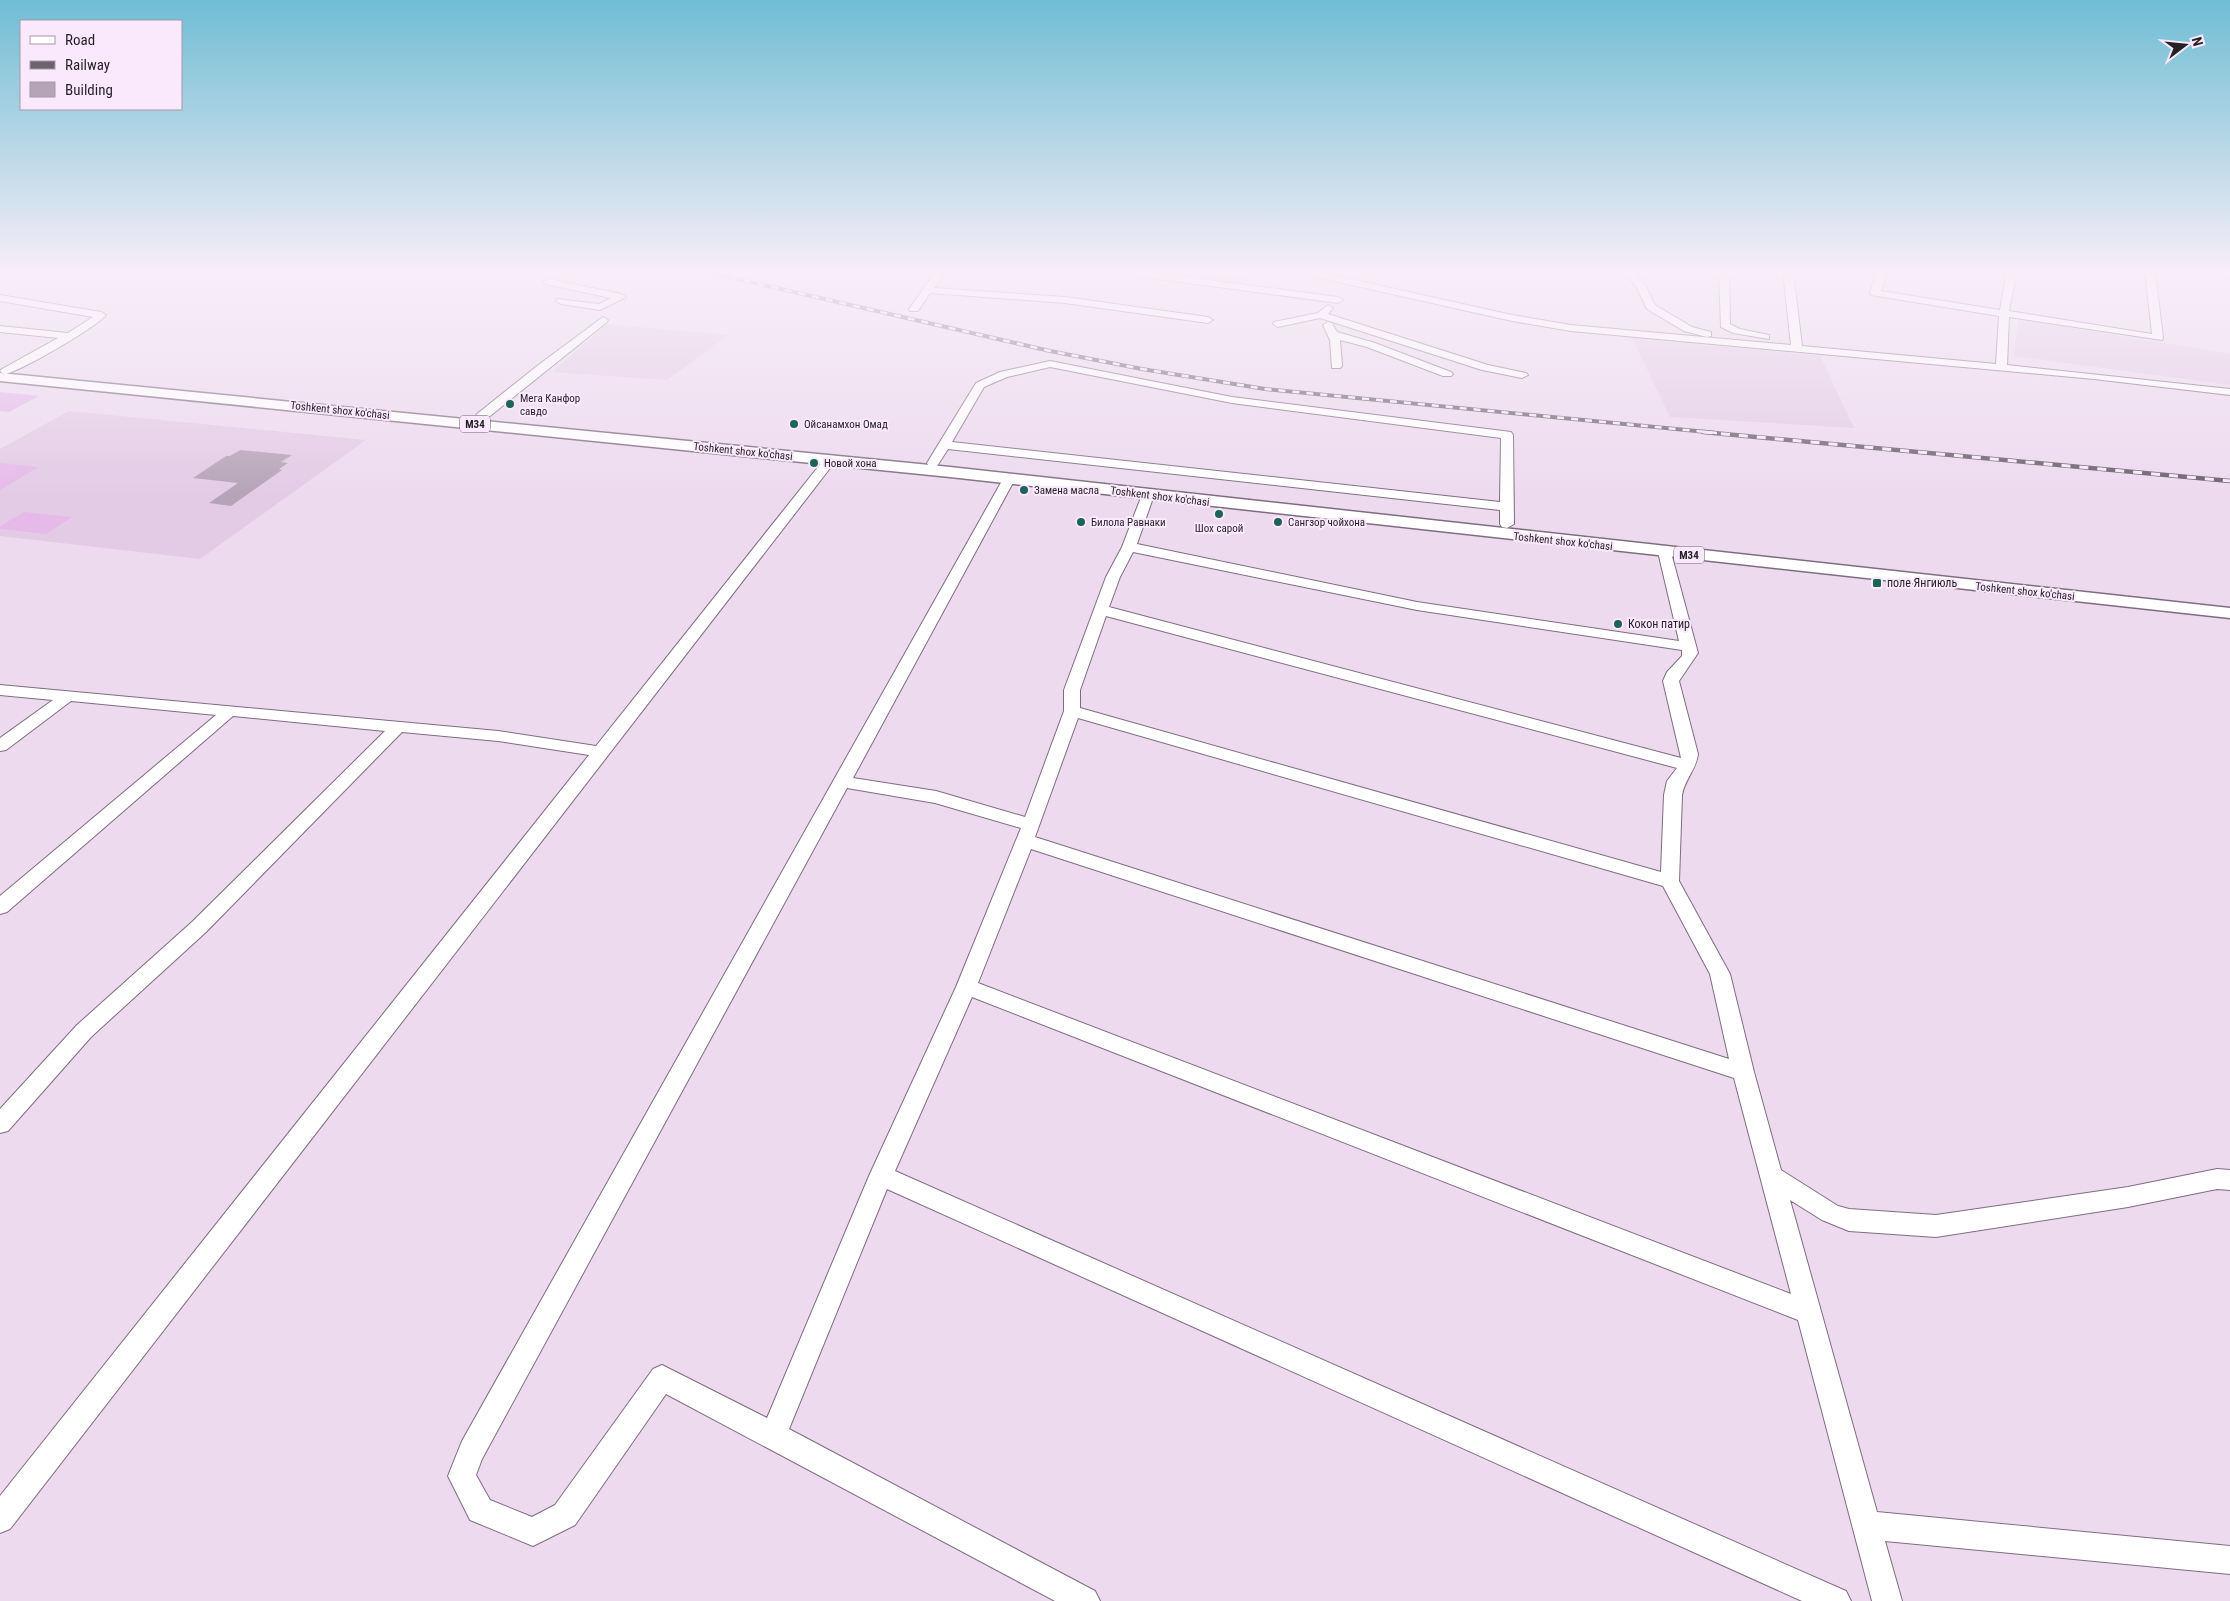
<svg xmlns="http://www.w3.org/2000/svg" width="2230" height="1601" font-family="'Roboto Condensed',sans-serif">
	<style>
		.built { fill: #e3cbe5 }
		.green { fill: #e5bae9 }
		.building { fill: #b5a3b7 }
		.lines { fill: none; stroke-linecap: round; stroke-linejoin: round }
		.minor-casing { stroke: #7e6d7f; stroke-width: 2 }
		.major-casing { stroke: #7e6d7f; stroke-width: 3 }
		.minor { fill: #fff; fill-rule: evenodd }
		.major { fill: #fff; fill-rule: evenodd }
		.rail-far1-casing { stroke: #6c626e; stroke-width: 4 }
		.rail-casing { stroke: #6c626e; stroke-width: 4.5 }
		.rail-far1 { stroke: #fae8fc; stroke-width: 2.5; stroke-dasharray: 7; stroke-linecap: butt }
		.rail { stroke: #fae8fc; stroke-width: 3; stroke-dasharray: 9; stroke-linecap: butt }
		.poi-dot { fill: #1c6458; stroke: #fae8fc; stroke-width: 2 }
		.labels { text-anchor: middle; stroke-width: 4; stroke-linejoin: round; paint-order: stroke }
		.far-poi-label { font-size: 11px; fill: #251f26; stroke: #fae8fc; text-anchor: start }
		.far-street-label { font-size: 11px; fill: #251f26; stroke: #fae8fc }
		.shield { fill: #fae8fc; stroke: #655b66; stroke-width: 1 }
		.shield-label { font-size: 11px; font-weight: bold; fill: #251f26 }
		.poi-label { font-size: 12px; fill: #251f26; stroke: #fae8fc; text-anchor: start }
	</style>
	<rect width="100%" height="100%" fill="#eddaef"/>
	<g class="built">
		<polygon points="1166,271 1263,271 1242,285"/>
		<polygon points="2018,319 2230,354 2230,385 2014,356"/>
		<polygon points="607,324 728,335 667,380 552,372"/>
		<polygon points="1632,338 1820,356 1854,428 1670,417"/>
		<polygon points="69,411 366,440 200,559 0,536 0,449"/>
	</g>
	<g class="green">
		<polygon points="0,392 39,396 9,412 0,411"/>
		<polygon points="0,463 39,467 0,490"/>
		<polygon points="24,512 72,517 46,534 0,529 0,526"/>
	</g>
	<polygon class="building" points="240,450 292,455 281,462 288,463 279,469 282,470 231,506 209,503 238,483 193,478 226,456 230,456"/>
	<g class="lines">
		<g class="minor-casing">
			<g id="minor">
				<polygon points="0,271 14,271 0,276"/>
				<polygon points="936,271 946,271 934,288 1065,297 1208,317 1213,320 1208,323 1065,303 930,293 918,311 910,311 909,309"/>
				<polygon points="1117,271 1140,271 1338,297 1343,300 1338,303 1122,274"/>
				<polygon points="1298,271 1314,271 1512,315 1571,325 1791,345 1783,271 1793,271 1802,346 1996,364 1999,316 1871,295 1870,293 1877,271 1887,271 1881,291 2000,310 2007,271 2017,271 2009,311 2152,334 2145,271 2155,271 2163,338 2162,340 2009,317 2007,365 2230,389 2230,395 2094,379 1571,331 1512,321 1303,274"/>
				<polygon points="1622,271 1632,271 1645,285 1655,305 1692,327 1711,332 1711,336 1707,337 1684,331 1647,309 1636,286"/>
				<polygon points="1719,271 1729,271 1730,324 1740,329 1769,335 1769,339 1733,333 1721,327"/>
				<polygon points="2206,271 2230,271 2230,276 2211,274"/>
				<polygon points="548,279 621,294 626,297 600,310 561,304 556,301 557,299 599,304 611,298 545,284 543,282"/>
				<path d="M0,295L101,312L106,315C97,327 22,370 6,374L2,373L0,371L2,369L58,338L0,332V326L68,333L93,317L0,301Z"/>
				<polygon points="1328,305 1333,308 1328,314 1488,365 1526,373 1528,375 1522,378 1482,370 1320,318 1278,327 1273,324 1274,322 1318,313"/>
				<polygon points="603,317 608,320 607,322 485,420 477,420 475,417 477,414 537,366"/>
				<polygon points="1328,322 1332,323 1337,332 1375,343 1451,372 1453,374 1451,376 1443,376 1367,347 1340,340 1342,366 1340,368 1332,368 1330,340 1323,325"/>
				<path d="M1050,361L1232,397L1511,432L1513,435L1514,524L1507,528L1502,527L1500,524V510L948,449L937,466H929L927,463L976,383L1000,372ZM1050,367L1232,403L1501,438L1500,502L952,442L984,387L1007,377Z"/>
				<polygon points="830,456 836,460 834,463 10,1529 0,1533 0,1496 589,755 498,741 402,732 206,932 91,1037 8,1131 0,1133 0,1109 77,1025 192,922 385,731 233,716 7,912 0,914 0,896 216,715 71,701 6,750 0,751 0,738 53,700 0,695 0,685 498,731 596,746 826,457"/>
				<path d="M1009,475L1015,479L853,778L936,791L1025,817L1064,711V690L1106,577L1122,547L1143,492L1148,491L1154,495L1137,544L1417,602L1679,641L1658,552L1660,549H1670L1698,653L1679,681L1698,754C1696,770 1685,779 1682,795L1679,881L1730,974L1754,1072L1781,1170L1838,1206L1849,1209L1936,1215L2128,1187L2217,1169L2230,1170V1190L2217,1189L2128,1207L1936,1237L1849,1231L1822,1220L1790,1200L1877,1512L2230,1546V1574L1885,1541L1902,1601H1872L1798,1320L972,997L895,1171L1846,1591L1851,1601H1802L887,1189L789,1429L1095,1591L1100,1601H1055L666,1394L575,1525L533,1546L470,1520L448,1476L462,1441L1003,479ZM1133,552L1417,610L1682,650V656L1667,672L1663,681L1681,758L1109,607L1120,577ZM1106,616L1677,768L1667,781L1664,795L1661,872L1080,708V690ZM1078,718L1663,886L1710,974L1729,1059L1035,837ZM847,788L935,803L1021,828L956,987L869,1176L767,1418L662,1365L653,1369L555,1505L532,1517L490,1500L476,1475L482,1459ZM1031,849L1734,1078L1791,1294L978,983Z"/>
			</g>
		</g>
		<g class="major-casing">
			<polygon id="major" points="0,373 950,467 2230,608 2230,618 950,477 0,381"/>
		</g>
		<use href="#minor" class="minor"/>
		<use href="#major" class="major"/>
		<g class="rail-far1-casing">
			<polyline id="rail-far1" points="703,271 1050,351 1142,369 1265,389 1717,433"/>
		</g>
		<g class="rail-casing">
			<polyline id="rail" points="1703,432 2230,481"/>
		</g>
		<use href="#rail-far1" class="rail-far1"/>
		<use href="#rail" class="rail"/>
	</g>
	<linearGradient id="sky" x2="0" y2="1"><stop stop-color="#6fbdd4"/><stop offset="0.55" stop-color="#f7eef8"/><stop offset="1" stop-color="#f7eef8" stop-opacity="0"/></linearGradient>
	<rect width="2230" height="495" fill="url(#sky)"/>
	<g class="poi-dot">
		<circle cx="510" cy="404" r="5"/>
		<circle cx="794" cy="424" r="5"/>
		<circle cx="814" cy="463" r="5"/>
		<circle cx="1024" cy="490" r="5"/>
		<circle cx="1219" cy="514" r="5"/>
		<circle cx="1081" cy="522" r="5"/>
		<circle cx="1278" cy="522" r="5"/>
		<rect x="1872" y="578" width="10" height="10" rx="2.5"/>
		<circle cx="1618" cy="624" r="5"/>
	</g>
	<g class="labels">
		<g class="far-poi-label">
			<text x="520" y="402">Мега Канфор<tspan x="520" dy="13">савдо</tspan></text>
			<text x="804" y="428">Ойсанамхон Омад</text>
			<text x="824" y="467">Новой хона</text>
			<text x="1034" y="494">Замена масла</text>
			<text x="1091" y="526">Билола Равнаки</text>
			<text x="1288" y="526">Сангзор чойхона</text>
			<text x="1219" y="532" text-anchor="middle">Шох сарой</text>
		</g>
		<g class="far-street-label">
			<text transform="translate(340 410) rotate(6)" y="4">Toshkent shox ko'chasi</text>
			<text transform="translate(743 451) rotate(6)" y="4">Toshkent shox ko'chasi</text>
			<text transform="translate(1160 496) rotate(7)" y="4">Toshkent shox ko'chasi</text>
			<text transform="translate(1563 541) rotate(6)" y="4">Toshkent shox ko'chasi</text>
			<text transform="translate(2025 591) rotate(6)" y="4">Toshkent shox ko'chasi</text>
		</g>
		<g class="shield">
			<rect x="460" y="415.5" width="30" height="17" rx="4"/>
			<rect x="1674" y="546.5" width="30" height="17" rx="4"/>
		</g>
		<g class="shield-label">
			<text x="475" y="428">M34</text>
			<text x="1689" y="559">M34</text>
		</g>
		<g class="poi-label">
			<text x="1887" y="587">поле Янгиюль</text>
			<text x="1628" y="628">Кокон патир</text>
		</g>
	</g>
	<rect x="20" y="20" width="162" height="90" fill="#fae8fc" stroke="#a598a6"/>
	<rect x="30" y="36" width="25" height="8" fill="#ffffff" stroke="#a598a6"/>
	<text x="65" y="45" font-size="15" fill="#251f26">Road</text>
	<rect x="30" y="61" width="25" height="8" fill="#6c626e" stroke="#a598a6"/>
	<text x="65" y="70" font-size="15" fill="#251f26">Railway</text>
	<rect x="30" y="82" width="25" height="15" fill="#b5a3b7" stroke="#a598a6"/>
	<text x="65" y="95" font-size="15" fill="#251f26">Building</text>
	<g transform="translate(2185 45) rotate(74)" stroke="#fae8fc" stroke-width="4" paint-order="stroke">
	<path d="M0-4L9 19L0 12L-9 19Z" fill="#251f26"/>
	<text y="-8" font-size="14" font-weight="bold" text-anchor="middle" fill="#251f26">N</text>
	</g>
</svg>
